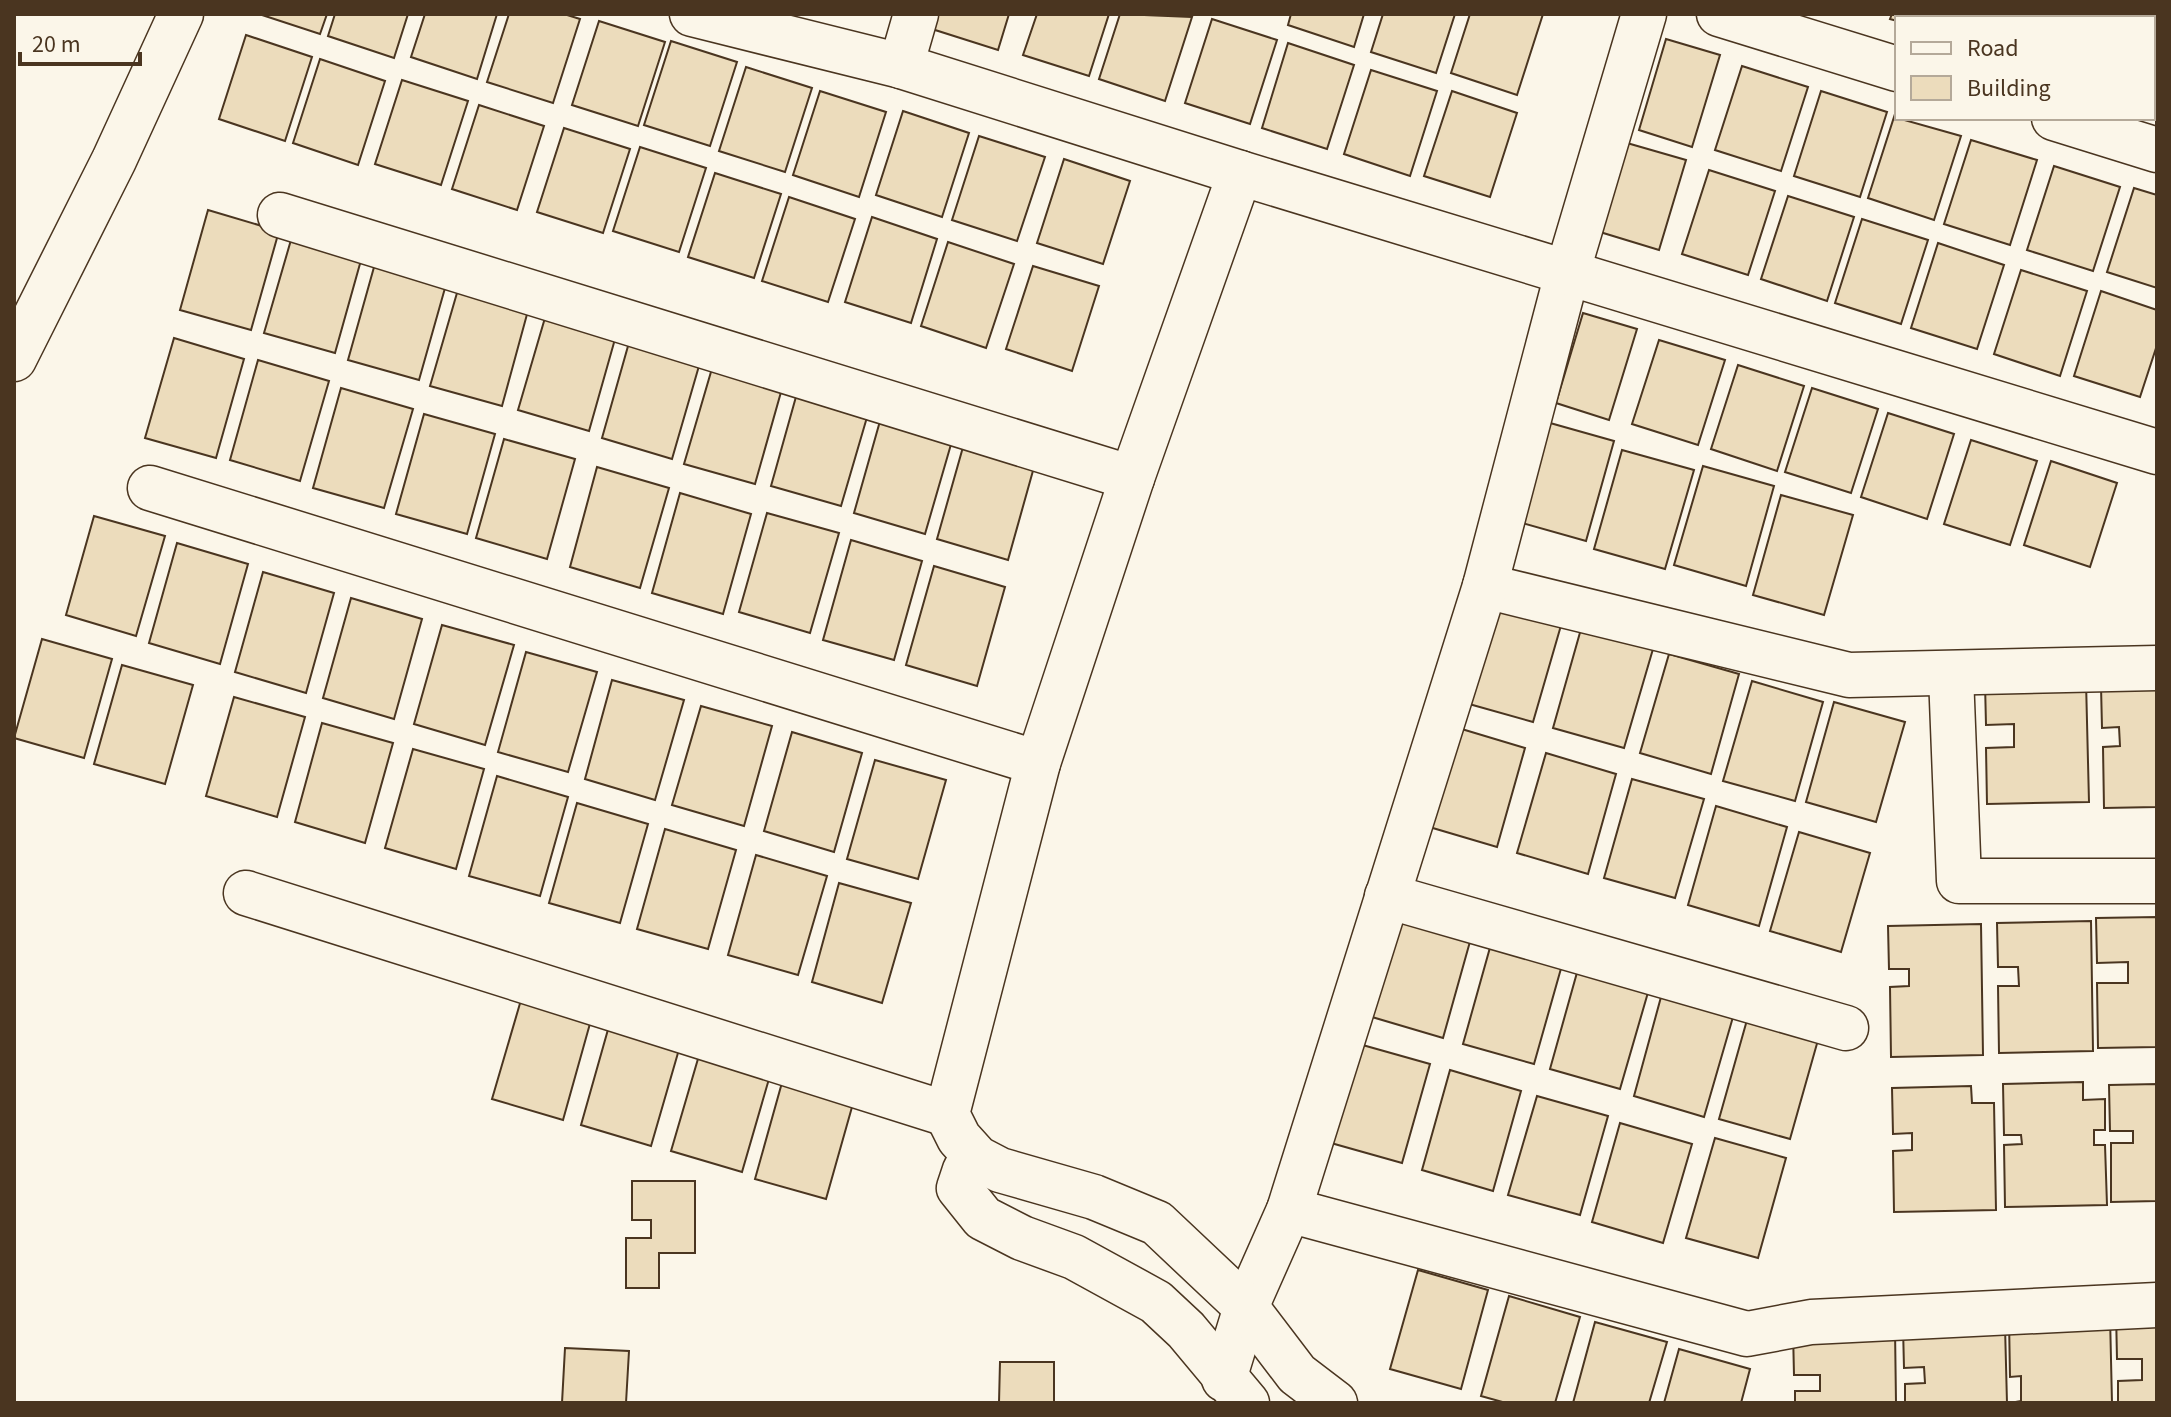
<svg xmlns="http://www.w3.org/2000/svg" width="2171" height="1417" font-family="'Source Sans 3',sans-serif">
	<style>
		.building { fill: #ecdcbc; stroke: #4a3520; stroke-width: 2 }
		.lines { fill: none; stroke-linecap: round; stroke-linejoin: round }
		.minor-casing { stroke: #4a3520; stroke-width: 47 }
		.minor { stroke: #fbf6e9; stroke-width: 44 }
	</style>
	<rect width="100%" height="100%" fill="#fbf6e9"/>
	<g class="building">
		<polygon points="259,14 327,14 320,34"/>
		<polygon points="335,14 408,14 394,58 328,36"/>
		<polygon points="425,14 497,14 477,79 411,57"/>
		<polygon points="509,14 564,14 580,19 553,103 487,82"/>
		<polygon points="937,14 1009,14 998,50 932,29"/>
		<polygon points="1037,14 1109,14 1089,76 1023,55"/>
		<polygon points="1120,14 1192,17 1165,101 1099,79"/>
		<polygon points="1291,14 1364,14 1354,47 1288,25"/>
		<polygon points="1383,14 1455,14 1436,73 1371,52"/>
		<polygon points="1470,14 1543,14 1517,95 1451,73"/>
		<polygon points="1892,14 1960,14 1959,18 1897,18 1897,21 1890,19"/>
		<polygon points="1966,14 2034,14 2033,18 1965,18"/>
		<polygon points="2044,14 2104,14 2103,18 2043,18"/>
		<polygon points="2118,14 2157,14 2157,101 2153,100 2153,18 2116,18"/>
		<polygon points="1212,19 1277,40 1250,124 1185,103"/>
		<polygon points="599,21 665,42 638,126 572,105"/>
		<polygon points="246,35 312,57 285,141 219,119"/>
		<polygon points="1666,39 1720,55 1692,147 1639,130"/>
		<polygon points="671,41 737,62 710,146 644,125"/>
		<polygon points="1288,43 1354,65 1327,149 1262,128"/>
		<polygon points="320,59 385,81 358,165 293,143"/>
		<polygon points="1742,66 1808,87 1781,171 1715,150"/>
		<polygon points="746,67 812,88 785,172 719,151"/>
		<polygon points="1371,70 1437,91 1410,176 1344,154"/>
		<polygon points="402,80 468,101 441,185 375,164"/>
		<polygon points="820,91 886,112 859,197 793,175"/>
		<polygon points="1452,91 1517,113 1490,197 1424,176"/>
		<polygon points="1821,91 1887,112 1860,197 1794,176"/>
		<polygon points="479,105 544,126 517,210 452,189"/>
		<polygon points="903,111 969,133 942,217 876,195"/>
		<polygon points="1895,114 1897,118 1961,136 1934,220 1868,198"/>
		<polygon points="564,128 630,149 603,233 537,212"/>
		<polygon points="979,136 1045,157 1017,241 952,220"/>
		<polygon points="1971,140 2037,160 2010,245 1944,224"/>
		<polygon points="1627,143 1686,160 1659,250 1600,232"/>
		<polygon points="640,147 706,168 679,252 613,231"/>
		<polygon points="1064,159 1130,181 1103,264 1037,243"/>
		<polygon points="2054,166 2120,187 2093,271 2027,250"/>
		<polygon points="1709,170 1775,191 1748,275 1682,254"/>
		<polygon points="715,173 781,194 754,278 688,257"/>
		<polygon points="2134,188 2157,195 2157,288 2107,272"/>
		<polygon points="1788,196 1854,217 1827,301 1761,279"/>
		<polygon points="789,197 855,219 828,302 762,281"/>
		<polygon points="208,210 279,231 251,330 180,310"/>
		<polygon points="872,217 937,239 911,323 845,302"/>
		<polygon points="1862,219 1928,240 1901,324 1835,303"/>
		<polygon points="293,233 363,253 335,353 264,333"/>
		<polygon points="948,242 1014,264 986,348 921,326"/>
		<polygon points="1938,243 2004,265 1977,349 1911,328"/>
		<polygon points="376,260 447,281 419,380 348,360"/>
		<polygon points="1033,266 1099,286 1072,371 1006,349"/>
		<polygon points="2021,270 2087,291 2060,376 1994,354"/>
		<polygon points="459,286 529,307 502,406 430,386"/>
		<polygon points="2101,291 2157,310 2157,345 2140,397 2074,376"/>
		<polygon points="547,311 617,332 589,431 518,410"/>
		<polygon points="1583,313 1637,329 1609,420 1556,403"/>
		<polygon points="174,338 244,359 216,458 145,438"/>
		<polygon points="630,339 701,359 672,459 602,438"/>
		<polygon points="1659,340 1725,360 1698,445 1632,424"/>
		<polygon points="258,360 329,381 300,481 230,460"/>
		<polygon points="713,365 783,385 755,484 684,464"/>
		<polygon points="1738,365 1804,386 1777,471 1711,449"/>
		<polygon points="799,386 870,407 841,506 771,486"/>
		<polygon points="341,388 413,409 384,508 313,488"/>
		<polygon points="1812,388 1878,409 1851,493 1785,472"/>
		<polygon points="1888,413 1954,434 1927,519 1861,497"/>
		<polygon points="424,414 495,434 467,534 396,514"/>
		<polygon points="882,414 954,434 925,534 854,513"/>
		<polygon points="1543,421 1614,441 1586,541 1515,521"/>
		<polygon points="504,439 575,459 547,559 476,538"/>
		<polygon points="965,440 1036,460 1008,560 937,539"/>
		<polygon points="1971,440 2037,461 2010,545 1944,524"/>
		<polygon points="1622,450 1694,470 1665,569 1594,549"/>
		<polygon points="2051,461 2117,483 2090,567 2024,545"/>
		<polygon points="1703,466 1774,486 1746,586 1674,565"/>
		<polygon points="597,467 669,488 640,588 570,567"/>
		<polygon points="680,493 751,514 723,614 652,593"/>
		<polygon points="1781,495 1853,515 1824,615 1753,595"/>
		<polygon points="767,513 839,533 810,633 739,612"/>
		<polygon points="94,516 165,536 136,636 66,615"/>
		<polygon points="851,540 922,561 894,660 823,640"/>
		<polygon points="177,543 248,564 220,664 149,643"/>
		<polygon points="934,566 1005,587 977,686 906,665"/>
		<polygon points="263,572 334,593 306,693 235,672"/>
		<polygon points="351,598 422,619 394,719 323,698"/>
		<polygon points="1490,602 1562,622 1533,722 1462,702"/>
		<polygon points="442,625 514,645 485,745 414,724"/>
		<polygon points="1581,629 1653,649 1624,748 1553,728"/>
		<polygon points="42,639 112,659 84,758 14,738"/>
		<polygon points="526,652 597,672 568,772 498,752"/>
		<polygon points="1669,654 1739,674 1711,774 1640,753"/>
		<polygon points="122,665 193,685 165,784 94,764"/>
		<polygon points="612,680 684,700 655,800 585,779"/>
		<polygon points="1752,681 1823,702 1795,801 1723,781"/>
		<polygon points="2086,681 2089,802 1987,804 1986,748 2014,747 2014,724 1986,725 1985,683"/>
		<polygon points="2157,685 2157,807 2104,808 2103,747 2120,746 2119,727 2102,728 2101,686"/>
		<polygon points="234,697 305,717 277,817 206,796"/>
		<polygon points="1834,702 1905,722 1876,822 1806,802"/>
		<polygon points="701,706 772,726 744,826 672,805"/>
		<polygon points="322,723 393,743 365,843 295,822"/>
		<polygon points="1455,727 1525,748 1497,847 1426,826"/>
		<polygon points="792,732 862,753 834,852 764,831"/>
		<polygon points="413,749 484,769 456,869 385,848"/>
		<polygon points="1546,753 1616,774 1588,874 1517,853"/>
		<polygon points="875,760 946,780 918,879 847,859"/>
		<polygon points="497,776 568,797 540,896 469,876"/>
		<polygon points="1632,779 1704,799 1675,898 1604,878"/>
		<polygon points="577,803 648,824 620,923 549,903"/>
		<polygon points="1716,806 1787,827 1759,926 1688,905"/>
		<polygon points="665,829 736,850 708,949 637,929"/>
		<polygon points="1799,832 1870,853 1841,952 1770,931"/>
		<polygon points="756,855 827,876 798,975 728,955"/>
		<polygon points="839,883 911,903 882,1003 812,982"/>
		<polygon points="1400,917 1471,938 1443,1038 1372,1017"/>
		<polygon points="2157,917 2157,1047 2098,1048 2097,983 2128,983 2128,962 2097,963 2096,918"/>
		<polygon points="2091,921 2093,1051 1999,1053 1998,986 2019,986 2018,967 1998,967 1997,923"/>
		<polygon points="1981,924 1983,1055 1891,1057 1890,987 1909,986 1909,969 1889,969 1888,926"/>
		<polygon points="1491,944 1562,965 1534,1064 1463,1044"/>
		<polygon points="1578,969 1649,989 1620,1089 1550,1069"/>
		<polygon points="1661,997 1733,1017 1704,1117 1634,1096"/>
		<polygon points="521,1000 591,1020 563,1120 492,1099"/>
		<polygon points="1747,1020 1818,1040 1790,1139 1719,1119"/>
		<polygon points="609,1026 680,1046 651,1146 581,1125"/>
		<polygon points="1359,1044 1430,1064 1402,1163 1331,1143"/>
		<polygon points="700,1052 771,1072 742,1172 671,1151"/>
		<polygon points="1450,1070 1521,1091 1493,1191 1422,1170"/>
		<polygon points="783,1079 854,1100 826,1199 755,1179"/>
		<polygon points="2083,1082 2083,1100 2105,1099 2105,1130 2094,1130 2094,1145 2105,1145 2107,1205 2005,1207 2004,1145 2022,1144 2021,1135 2004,1135 2003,1084"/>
		<polygon points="2157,1084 2157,1201 2111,1202 2111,1143 2133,1143 2133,1131 2110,1131 2109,1085"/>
		<polygon points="1971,1086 1972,1103 1994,1103 1996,1210 1894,1212 1893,1151 1912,1150 1912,1133 1893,1134 1892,1088"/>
		<polygon points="1537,1096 1608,1116 1580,1215 1508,1195"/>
		<polygon points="1620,1123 1692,1144 1663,1243 1592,1222"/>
		<polygon points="1715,1138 1786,1158 1758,1258 1686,1238"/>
		<polygon points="632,1181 695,1181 695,1253 659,1253 659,1288 626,1288 626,1238 651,1238 651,1220 632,1220"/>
		<polygon points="1418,1270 1488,1290 1461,1389 1390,1369"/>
		<polygon points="1509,1296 1580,1317 1555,1403 1506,1403 1481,1396"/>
		<polygon points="2157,1311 2157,1403 2118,1403 2118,1381 2142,1380 2142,1359 2117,1359 2116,1312"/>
		<polygon points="2110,1316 2112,1403 2010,1403 2021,1401 2021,1376 2010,1377 2009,1319"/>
		<polygon points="1595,1322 1667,1342 1649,1403 1573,1403"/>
		<polygon points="2005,1326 2007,1403 1905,1403 1905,1384 1925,1383 1924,1367 1904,1368 1903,1327"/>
		<polygon points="1895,1329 1896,1403 1795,1403 1795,1391 1820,1391 1820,1375 1794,1375 1793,1331"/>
		<polygon points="565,1348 629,1351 626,1403 562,1403"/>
		<polygon points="1679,1349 1750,1369 1741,1403 1664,1403"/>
		<polygon points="1000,1362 1054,1362 1054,1403 999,1403"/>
	</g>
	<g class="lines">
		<g class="minor-casing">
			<g id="minor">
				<polyline points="692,14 901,66 1240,173"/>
				<polyline points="1719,14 1897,69"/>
				<polyline points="901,66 916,14"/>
				<polyline points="2054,118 2157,150"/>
				<polyline points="280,215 1132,478"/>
				<polyline points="14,359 114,160 181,14"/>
				<polyline points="150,488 1038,763"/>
				<polyline points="1485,586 1849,675 2157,668"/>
				<polyline points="1951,675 1959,881 2157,881"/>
				<polyline points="246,893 947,1114"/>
				<polyline points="1387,896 1846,1028"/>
				<polyline points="977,1158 965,1170 959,1188 983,1218 1022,1238 1074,1257 1156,1302 1186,1330 1247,1403"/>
				<polyline points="1289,1210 1747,1334 1811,1322 2157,1305"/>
				<polyline points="1224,1379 1246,1307 1289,1210 1485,586 1568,270 1644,14"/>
				<polyline points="1335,1403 1297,1374 1246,1307 1157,1223 1094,1197 1000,1170 977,1158 959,1138 947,1114 1038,763 1132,478 1240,173 2157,452"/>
			</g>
		</g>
		<use href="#minor" class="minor"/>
	</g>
	<rect width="2171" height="1417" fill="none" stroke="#4a3520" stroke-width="32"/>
	<rect x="1895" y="16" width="260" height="104" fill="#fbf6e9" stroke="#b4a999" stroke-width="2"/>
	<rect x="1911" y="42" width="40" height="12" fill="#fbf6e9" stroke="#b4a999" stroke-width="2"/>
	<text x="1967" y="56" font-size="24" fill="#4a3520">Road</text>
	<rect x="1911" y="76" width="40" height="24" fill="#ecdcbc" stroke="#b4a999" stroke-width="2"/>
	<text x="1967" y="96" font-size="24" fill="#4a3520">Building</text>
	<path d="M20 52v12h120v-12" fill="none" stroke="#4a3520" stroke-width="4"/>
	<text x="32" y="52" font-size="24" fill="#4a3520" stroke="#fbf6e9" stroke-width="6" paint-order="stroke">20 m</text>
</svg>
